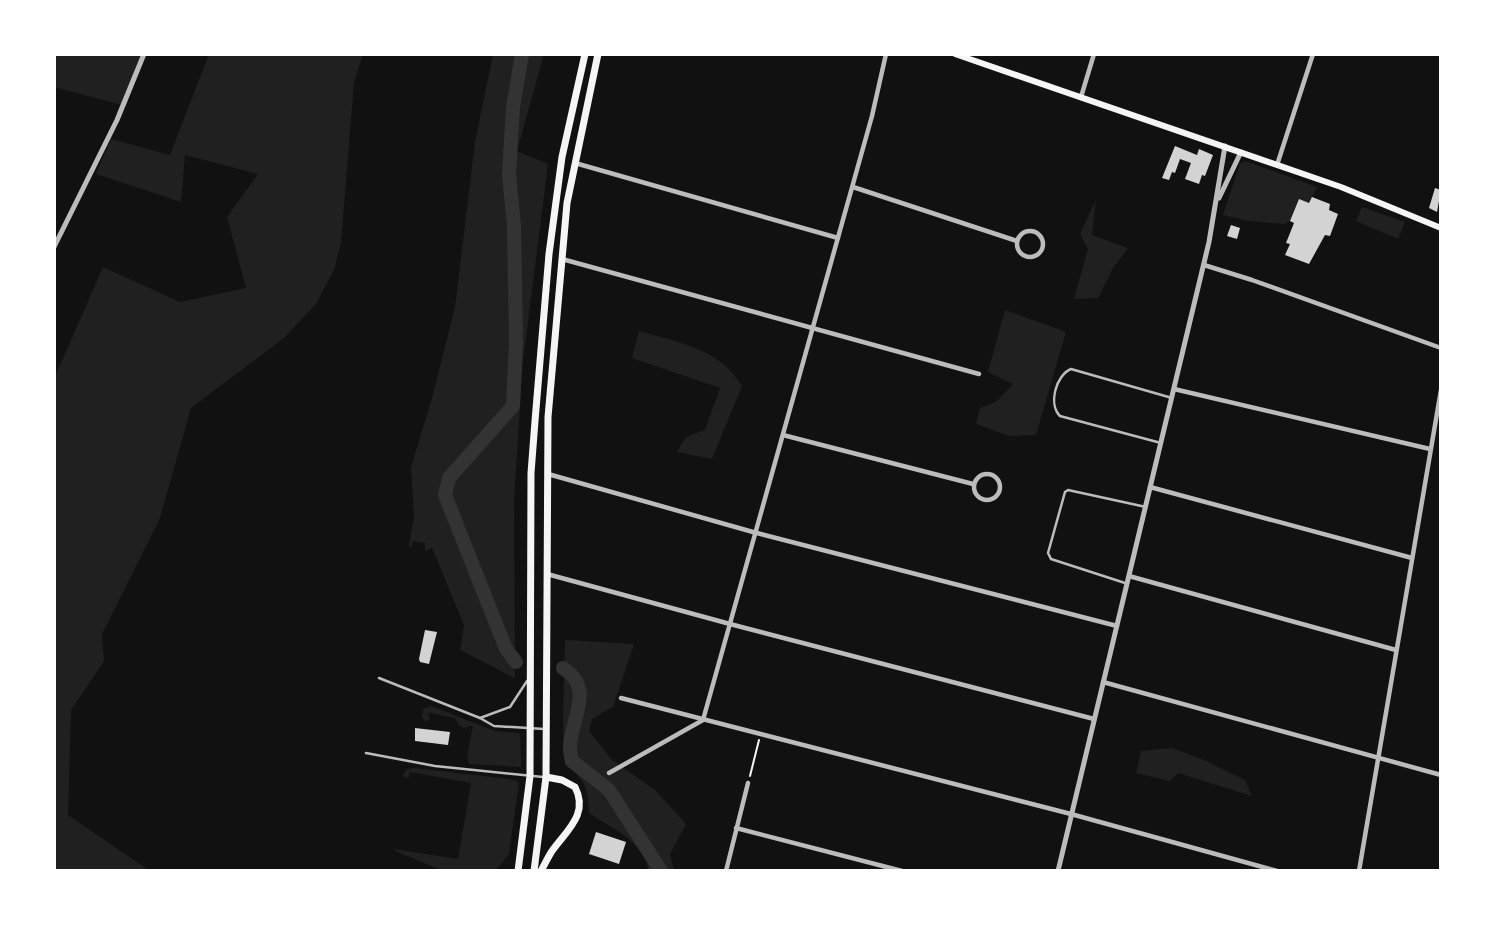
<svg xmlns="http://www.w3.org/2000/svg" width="1495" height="925" font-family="'Times New Roman',serif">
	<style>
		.green { fill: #202020 }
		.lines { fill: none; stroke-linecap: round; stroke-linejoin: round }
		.river { stroke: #333; stroke-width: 14 }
		.building { fill: #d3d3d3 }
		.path { stroke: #f5f5f5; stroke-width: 2 }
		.service { stroke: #bcbcbc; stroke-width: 2.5 }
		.minor { stroke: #bcbcbc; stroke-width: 4.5 }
		.tertiary { stroke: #bcbcbc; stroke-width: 5 }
		.secondary { stroke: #f5f5f5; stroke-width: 6 }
		.trunk { stroke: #f5f5f5; stroke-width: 7 }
	</style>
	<rect width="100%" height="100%" fill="#111"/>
	<g class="green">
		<polygon points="54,54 146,54 126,106 54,87"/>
		<polygon points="209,54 363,54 354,83 341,242 334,270 316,304 284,338 191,408 160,518 102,634 104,661 71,710 68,815 150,871 54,871 54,379 103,267 180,302 246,288 227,217 258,174 185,155 181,202 96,174 111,139 170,155"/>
		<polygon points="493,54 544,54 517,151 548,164 523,361 514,500 515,678 460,650 464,625 432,548 425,551 425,543 413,541 411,548 409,545 414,517 411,467 432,398 455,307 475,142"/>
		<polygon points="1245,161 1317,187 1309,203 1299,200 1290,221 1284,224 1248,221 1223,215 1240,164"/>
		<polygon points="1096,199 1092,235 1128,248 1113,268 1098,298 1074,299 1088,249 1080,234"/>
		<polygon points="1362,207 1405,222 1398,239 1356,221"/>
		<polygon points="1005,310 1066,332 1036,435 1009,436 976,424 980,408 996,402 1013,384 988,372"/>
		<path d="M639,331C677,342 721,349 742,386L712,459L677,452L686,437L705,430L720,388L632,358Z"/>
		<path d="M565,640L634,644L613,707L592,719L589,731L612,760L655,790L686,824L670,854L674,871H648C647,843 609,827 589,813C588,788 586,780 565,765L563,722Z"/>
		<polygon points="431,706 495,731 520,733 521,767 469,764 467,756 473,725 464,728 459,725 455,718 431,713 428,714 430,720 425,721 422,717 423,709"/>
		<polygon points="1172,748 1204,760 1245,780 1252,796 1178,773 1170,781 1136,773 1141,751"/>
		<polygon points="414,768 510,779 519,782 509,854 496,870 444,871 395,851 394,849 458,859 471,783 410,772 408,778 403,776 406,770"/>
	</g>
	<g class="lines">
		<g class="river">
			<polyline points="516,662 506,649 445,495 449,478 513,406 516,341 514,226 509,174 513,107 522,54"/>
			<path d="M563,668C601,693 561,728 572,761L609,790L661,871"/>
		</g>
	</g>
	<g class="building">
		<polygon points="1175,146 1197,155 1199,149 1213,155 1205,176 1202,175 1199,184 1185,179 1191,163 1180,159 1175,173 1172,172 1169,180 1162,178"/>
		<polygon points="1435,188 1441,190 1437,212 1429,208"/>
		<polygon points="1312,197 1330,204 1329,210 1338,214 1330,236 1325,235 1309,264 1285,255 1290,244 1286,243 1294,223 1290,221 1299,199 1309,203"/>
		<polygon points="1231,225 1240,228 1237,239 1227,236"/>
		<polygon points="425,630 437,632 429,664 420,662 419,659"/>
		<polygon points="415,728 450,732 448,745 415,741"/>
		<polygon points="596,832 626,842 619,864 589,854"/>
	</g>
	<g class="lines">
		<polyline class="path" points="750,776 759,740"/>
		<g class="service">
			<path d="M1161,443L1060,416C1048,404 1056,375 1071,369L1172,398"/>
			<polyline points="1125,583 1051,559 1048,553 1065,492 1068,490 1146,507"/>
			<polyline points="379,678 480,718 494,726 544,729"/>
			<polyline points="480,718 510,707 527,681"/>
			<polyline points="366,753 435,766 543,777"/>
		</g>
		<g class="minor">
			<polyline points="1081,97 1094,54"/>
			<polyline points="575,163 838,238"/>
			<polyline points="1277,165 1313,54"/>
			<polyline points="853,187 1017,241"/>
			<circle cx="1030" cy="244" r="13"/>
			<polyline points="562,259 979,374"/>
			<polyline points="1204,265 1252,280 1441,348"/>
			<polyline points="1174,389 1430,449"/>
			<polyline points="783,435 973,484"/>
			<circle cx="987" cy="487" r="13"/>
			<polyline points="548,474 753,532 1117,626"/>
			<polyline points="1150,487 1412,558"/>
			<polyline points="547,574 730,624 1094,719"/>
			<polyline points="1129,576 1396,650"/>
			<polyline points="1103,682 1441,775"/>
			<polyline points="621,698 1071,814 1277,871"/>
			<polyline points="609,773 703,720 872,116 886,54"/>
			<polyline points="736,828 902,871"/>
			<polyline points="726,871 748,783"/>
			<polyline points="1359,871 1441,390"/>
		</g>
		<g class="tertiary">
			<polyline points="1219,198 1241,152"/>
			<polyline points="54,247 117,120 144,54"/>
			<polyline points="1058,871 1209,242 1225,146"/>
		</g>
		<polyline class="secondary" points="955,54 1341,187 1441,228"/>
		<g class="trunk">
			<polyline points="518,871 530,776 531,473 535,421 549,254 562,157 585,54"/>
			<polyline points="534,871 546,777 548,417 567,203 598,54"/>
			<path d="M541,871C545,864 548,857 552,851C567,830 589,814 575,787L562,780L546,777"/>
		</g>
	</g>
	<rect width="1495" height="925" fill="none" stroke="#ffffff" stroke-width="112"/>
</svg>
